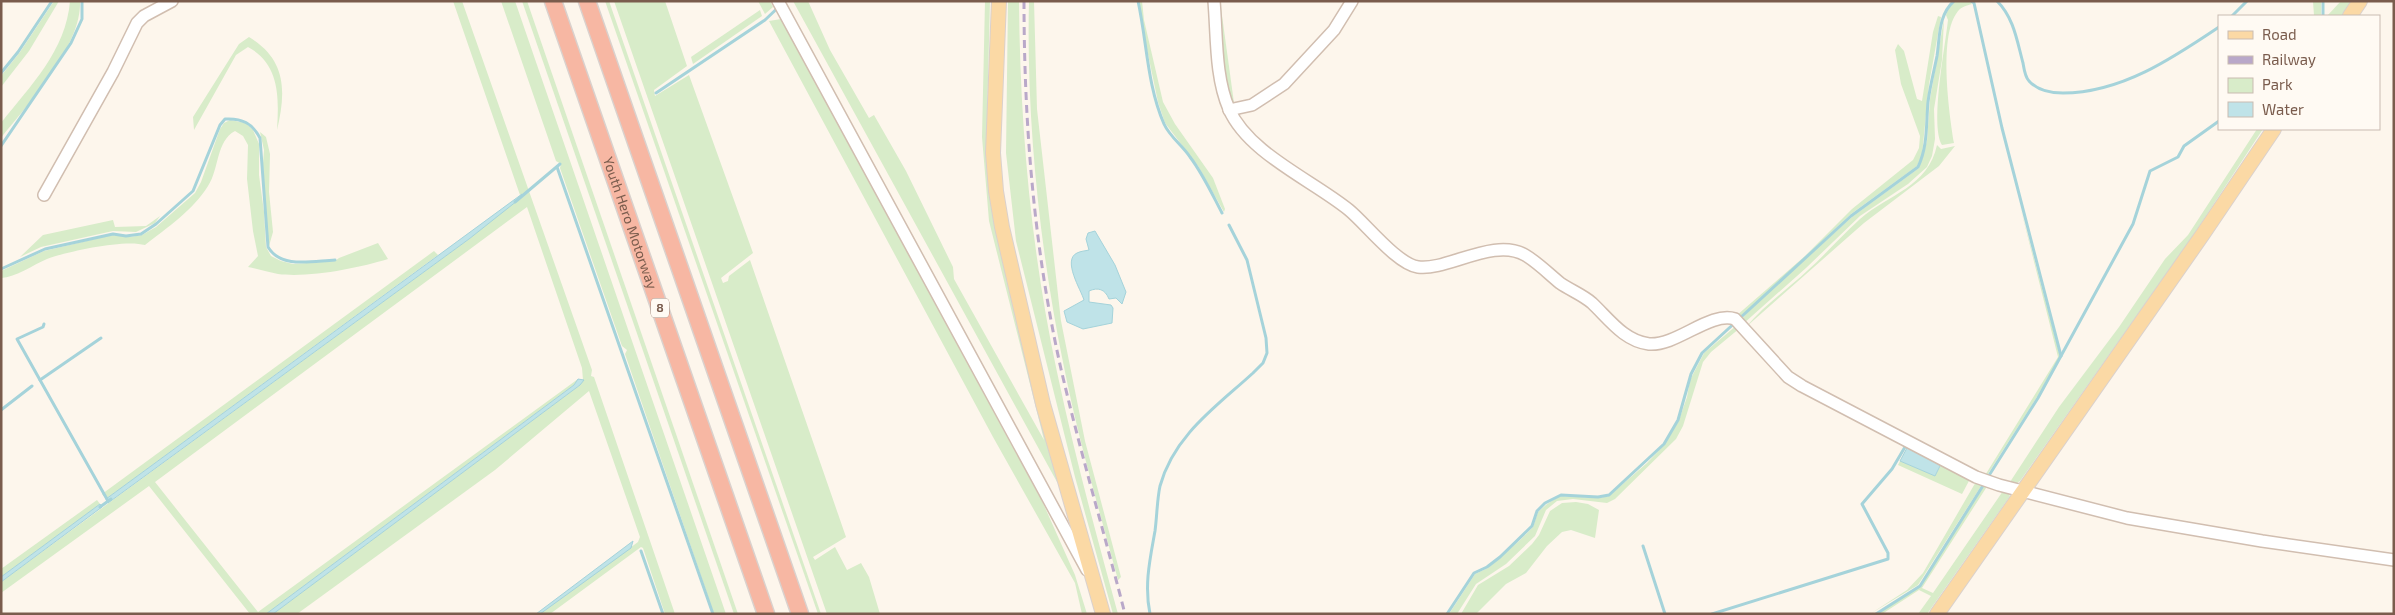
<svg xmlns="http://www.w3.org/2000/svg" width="2395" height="615" font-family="'Exo 2',sans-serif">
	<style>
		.green { fill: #d8ecc9 }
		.water { fill: #bfe3e8; stroke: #a5d3da }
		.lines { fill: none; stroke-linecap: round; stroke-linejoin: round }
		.stream { stroke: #a5d3da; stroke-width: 3 }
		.minor-casing { stroke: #d1beb0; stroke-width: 14 }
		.major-casing { stroke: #dad1cd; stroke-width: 16 }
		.highway-casing { stroke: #dad1cd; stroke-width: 19 }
		.minor { stroke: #fff; stroke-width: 11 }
		.major { stroke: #fbd9a5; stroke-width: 14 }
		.highway { stroke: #f7b7a3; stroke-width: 16 }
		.rail { stroke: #b9a8c9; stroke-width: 3; stroke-dasharray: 8 5; stroke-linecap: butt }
		.labels { text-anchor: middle; stroke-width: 4; stroke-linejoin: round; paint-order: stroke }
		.shield { fill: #fffaf3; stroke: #a28b7f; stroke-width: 1 }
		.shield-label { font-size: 12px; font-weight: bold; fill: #7a5c4d }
		.street-label { font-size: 14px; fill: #7a5c4d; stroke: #fffaf3 }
	</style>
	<rect width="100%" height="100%" fill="#fdf6ec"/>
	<g class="green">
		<polygon points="54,1 59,1 29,51 1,87 1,76 20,52"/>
		<path d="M70,1H80C82,46 28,104 1,138V123C30,86 66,51 70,1Z"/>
		<polygon points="453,1 462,1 592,370 591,376 594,377 675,614 665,614 643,548 641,547 550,614 540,614 638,542 640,537 589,391 495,470 297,614 273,614 580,385 583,380 582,368 527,207 155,482 258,612 578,379 574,385 266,614 250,614 149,486 1,593 1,582 469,239 522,194 520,195"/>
		<polygon points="501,1 515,1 726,614 714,614 625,354 627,350 622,346 560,168 561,164 556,161"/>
		<polygon points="522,1 527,1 738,614 734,614"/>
		<polygon points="605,1 609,1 821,614 818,614"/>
		<polygon points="614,1 665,1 687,66 654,90 655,96 689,75 753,253 721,278 723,283 728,281 729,276 750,260 846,537 813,557 815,560 835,547 847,570 861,563 869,577 880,614 827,614"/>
		<polygon points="758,1 770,1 773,7 765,14"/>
		<polygon points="793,1 808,1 830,50 869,118 874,115 906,171 953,267 954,279 1044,440 989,221 982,137 985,1 990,1 987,119 988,149 1057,472 1057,482"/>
		<path d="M1008,1H1019C1020,125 1031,251 1057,372C1074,453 1096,534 1118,614H1113L1075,477L1016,241L1006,153Z"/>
		<path d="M1029,1H1034L1037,109L1061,321L1085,441L1121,577L1118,580C1099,509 1078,438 1064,367C1040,252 1026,118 1029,1Z"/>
		<polygon points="1139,1 1142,1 1144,20 1163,102 1175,124 1213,178 1225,209 1224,212 1198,166 1165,123 1158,102 1141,21"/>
		<polygon points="1216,1 1220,1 1234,103 1230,104 1224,86"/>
		<path d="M1956,1H1969L1972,4C1965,6 1960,7 1956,14C1939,39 1949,113 1954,143L1942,145C1930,124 1945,48 1948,20L1946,15L1949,7Z"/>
		<polygon points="2313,1 2321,1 2321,16 2314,16"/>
		<polygon points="2341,1 2352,1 2342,16 2327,16"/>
		<polygon points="760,10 762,16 693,64 691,57"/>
		<polygon points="1938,16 1941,17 1929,84 1922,155 1917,166 1851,214 1738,319 1736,316 1805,256 1852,209 1913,160 1919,148 1920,136 1901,84 1895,50 1898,44 1904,51 1917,99 1922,101 1933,32"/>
		<polygon points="781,19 1043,503 1075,575 1087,614 1082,614 1075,583 993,437 769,21"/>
		<polygon points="1944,19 1942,60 1934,109 1935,139 1932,156 1927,167 1908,184 1860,216 1806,268 1743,324 1740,321 1757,302 1852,217 1919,168 1927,141 1930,99"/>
		<path d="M249,37C287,60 286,92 277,130C279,98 280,64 248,47L236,55L194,130L193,117L239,44Z"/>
		<path d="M230,120L246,123L253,130L259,144V175L264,212L266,247L271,256L281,261L293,264L335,261L339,258L378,243L388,259C359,268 309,278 278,274C268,272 258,269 248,267L258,256L253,231L247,179L248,145L243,136L235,131C216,141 219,170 208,186C193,210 167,228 145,245C125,239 68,251 47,259C33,265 16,277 1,278V271L44,251L112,235L130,237L142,235L156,227L195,193L201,182L220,129L224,123Z"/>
		<polygon points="2257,129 2263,129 2192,237 2020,481 2017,483 2010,482 2059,407 2119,327 2165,259 2188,235"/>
		<polygon points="260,132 266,137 270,154 269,192 273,232 269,246 262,177 264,150"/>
		<path d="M1937,145L1941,149L1955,146L1939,166L1864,223L1746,327C1764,305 1788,289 1808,270C1826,254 1842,235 1860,219C1889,194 1928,187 1937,145Z"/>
		<polygon points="2019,202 2060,356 2037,397 1986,477 1984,477 2058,357"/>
		<polygon points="160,216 155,223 136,232 113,231 41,247 20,257 43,235 113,220 115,227 146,226"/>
		<polygon points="434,251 438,255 106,499 102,494"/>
		<polygon points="1737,325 1740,328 1711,352 1703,362 1683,426 1676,439 1615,499 1607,503 1573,499 1557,501 1546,510 1535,536 1506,564 1476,584 1457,614 1449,614 1475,574 1488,568 1519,541 1533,527 1538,512 1547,504 1560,496 1599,498 1609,496 1647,463 1665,444 1679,420 1687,397 1690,380 1704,353"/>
		<polygon points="1900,461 1935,476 1941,465 1970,479 1962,494 1898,465"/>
		<polygon points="1977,480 1983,483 1918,585 1870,614 1907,590 1923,573"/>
		<polygon points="1985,484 1986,488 1922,588 1933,593 2003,491 2008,493 2010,496 1927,614 1918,614 1931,596 1919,590 1882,614 1878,614 1921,586"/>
		<polygon points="97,500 100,504 1,577 1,569"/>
		<polygon points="1576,502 1588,504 1599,510 1595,538 1571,530 1562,532 1547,546 1526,573 1506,584 1476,614 1461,614 1478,585 1509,566 1532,544 1539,535 1550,511 1562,503"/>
	</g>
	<g class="water">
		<polygon points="522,194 522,197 469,239 108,503 106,499"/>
		<path d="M1095,231L1115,265L1126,292L1122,304L1116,298L1109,299C1105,289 1098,287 1089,291V302L1111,305L1113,308L1112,323L1083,329L1067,322L1064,311L1084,300C1081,290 1062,260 1077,253C1081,251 1085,251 1089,250L1086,239L1088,233Z"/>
		<polygon points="578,379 584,380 580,385 273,614 266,614 574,385"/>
		<polygon points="1908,446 1941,464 1935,476 1900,461"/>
		<polygon points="100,504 102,507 1,582 1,577"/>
		<polygon points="633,541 631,548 540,614 536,614"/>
	</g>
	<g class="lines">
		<g class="stream">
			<path d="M1138,1C1147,42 1147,85 1164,124C1170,137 1182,145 1190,157C1203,174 1212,194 1222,213"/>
			<polyline points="1971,1 1974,3 2002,128 2061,356"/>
			<path d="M1997,1C2014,18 2017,41 2023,63C2024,69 2025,77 2029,81C2038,91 2051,93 2063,93C2121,93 2173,58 2219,27"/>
			<polyline points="2323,1 2323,16"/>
			<polyline points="2232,16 2247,1"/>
			<polyline points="1,73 18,52 52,1"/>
			<polyline points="656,93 765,20 785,1"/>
			<polyline points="1,146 71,43 82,19 82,1"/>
			<polyline points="557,167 713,614"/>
			<polyline points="515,202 560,164"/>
			<path d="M1,269L45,249L113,234L126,236L141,234L156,224L193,191L220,125L225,119C242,118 252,123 260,138L268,247C281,269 312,261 335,260"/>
			<polyline points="101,338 40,380 108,501"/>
			<polyline points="40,380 17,339 43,327 44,324"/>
			<polyline points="1,410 32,386"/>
			<polyline points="1988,477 2038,398 2133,224 2150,171 2178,157 2184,146 2219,121"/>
			<polyline points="100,507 111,499"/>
			<polyline points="1643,546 1665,614"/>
			<polyline points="641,551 663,614"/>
			<path d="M1150,614C1144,585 1150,559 1155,531C1157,516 1157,500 1160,486C1174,435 1217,406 1253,373L1263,363L1267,353L1266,338L1247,260L1229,225"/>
			<path d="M1447,614L1474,573L1487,567L1500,557L1532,526L1537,511L1545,503L1561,495L1598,497L1609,495L1664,444L1678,420L1691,374L1702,353L1851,216L1918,167C1928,146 1926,124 1928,102C1930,86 1934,71 1937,56C1940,37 1938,15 1954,1"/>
			<polyline points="1712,614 1888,559 1888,553 1862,504 1892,469 1905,447 1903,444"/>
			<polyline points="1876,614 1920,586 1984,484"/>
		</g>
		<g class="minor-casing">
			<g id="minor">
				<polyline points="778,1 1087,570"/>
				<path d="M1214,1C1217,36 1215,77 1229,109C1248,153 1312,180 1349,210C1366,224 1397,264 1418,267C1447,271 1494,237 1525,255C1537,262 1549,274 1560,283C1570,290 1583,295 1592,303C1609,319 1624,341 1649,344C1677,346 1710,311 1735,319L1788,377L1802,386L1976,477L1999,485L2127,518L2262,541L2394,560"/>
				<polyline points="1229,110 1252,105 1284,84 1334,30 1352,1"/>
				<polyline points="44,195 113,72 137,23 144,16 172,1"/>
			</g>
		</g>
		<g class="major-casing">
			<g id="major">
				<polyline points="999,1 993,153 996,191 1002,227 1043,404 1103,614"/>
				<polyline points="2350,16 2360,1"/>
				<polyline points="1937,614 2203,234 2274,129"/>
			</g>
		</g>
		<g class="highway-casing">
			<g id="highway">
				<path id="s1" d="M553,1L766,614"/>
				<polyline points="587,1 800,614"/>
			</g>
		</g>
		<use href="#minor" class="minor"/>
		<use href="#major" class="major"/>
		<use href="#highway" class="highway"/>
		<path class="rail" d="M1024,1C1024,124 1034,249 1061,369C1080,451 1104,532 1125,614"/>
	</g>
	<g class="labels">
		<rect class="shield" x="651" y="298.5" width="18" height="19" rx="4"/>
		<g class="shield-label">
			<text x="660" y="312">8</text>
		</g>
		<g class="street-label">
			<text dy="5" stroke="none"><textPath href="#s1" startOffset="235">Youth Hero Motorway</textPath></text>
		</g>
	</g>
	<rect width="2395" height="615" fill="none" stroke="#7a5c4d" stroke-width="5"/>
	<rect x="2218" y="15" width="162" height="115" fill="#fffaf3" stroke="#cabbb1"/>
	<rect x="2228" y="31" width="25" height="8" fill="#fbd9a5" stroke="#cabbb1"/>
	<text x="2262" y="40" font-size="15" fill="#7a5c4d">Road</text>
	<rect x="2228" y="56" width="25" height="8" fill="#b9a8c9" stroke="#cabbb1"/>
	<text x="2262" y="65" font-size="15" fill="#7a5c4d">Railway</text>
	<rect x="2228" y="78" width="25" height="15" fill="#d8ecc9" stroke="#cabbb1"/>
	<text x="2262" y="90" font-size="15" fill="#7a5c4d">Park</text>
	<rect x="2228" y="102" width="25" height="15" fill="#bfe3e8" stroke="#cabbb1"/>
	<text x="2262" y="115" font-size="15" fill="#7a5c4d">Water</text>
</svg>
